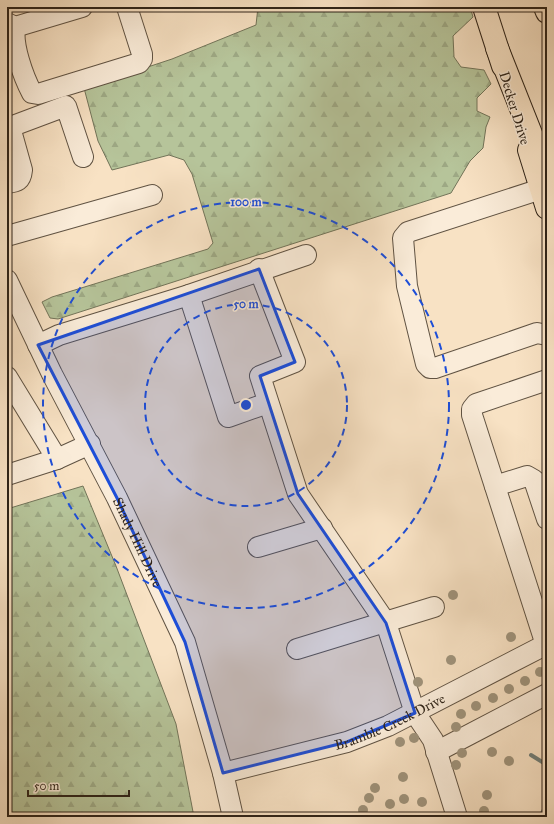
<svg xmlns="http://www.w3.org/2000/svg" width="554" height="824" font-family="'IM FELL Great Primer',serif">
	<style>
		.forest { fill: url(#forest-firs); stroke: #727459 }
		.lines { fill: none; stroke-linecap: round; stroke-linejoin: round }
		.stream { stroke: #727f79; stroke-width: 4 }
		.minor-casing { stroke: #605343; stroke-width: 22 }
		.major-casing { stroke: #2e2318; stroke-width: 24 }
		.highway-casing { stroke: #2e2318; stroke-width: 24 }
		.minor { stroke: #faecd9; stroke-width: 20 }
		.major { stroke: #f8e2c4; stroke-width: 22 }
		.highway { stroke: #f8e2c4; stroke-width: 22 }
		.tree { fill: #9f937b }
		.marked { fill: #1d4ed8; fill-opacity: 0.2; stroke: #1d4ed8; stroke-width: 3; stroke-linejoin: round }
		.ring { fill: none; stroke: #1d4ed8; stroke-width: 2; stroke-dasharray: 7 5 }
		.labels { text-anchor: middle; stroke-width: 3; stroke-linejoin: round; paint-order: stroke }
		.street-label { font-size: 14px; fill: #2e2318; stroke: #faecd9 }
		.centre { fill: #1d4ed8; stroke: #faecd9; stroke-width: 2 }
		.ring-label { font-size: 12px; text-anchor: middle; font-weight: bold; fill: #1d4ed8; stroke: #faecd9; stroke-width: 3; stroke-linejoin: round; paint-order: stroke }
	</style>
	<defs>
		<pattern id="forest-firs" width="22" height="20" patternUnits="userSpaceOnUse"><rect width="22" height="20" fill="#b6c49a"/><path d="M5 1l3.5 6h-7zM16 11l3.5 6h-7z" fill="#9da884"/></pattern>
	</defs>
	<rect width="100%" height="100%" fill="#f8e2c4"/>
	<filter id="stains"><feTurbulence type="fractalNoise" baseFrequency=".005" numOctaves="4"/><feColorMatrix values="0 0 0 0 .2 0 0 0 0 .09 0 0 0 0 .02 0 0 0 .5 -.17"/></filter>
	<radialGradient id="worn" r=".72"><stop offset=".6" stop-color="#630" stop-opacity="0"/><stop offset="1" stop-color="#630" stop-opacity=".3"/></radialGradient>
	<g class="forest">
		<polygon points="258,7 470,7 473,17 453,36 454,57 461,67 484,70 491,84 477,98 477,111 490,117 486,127 483,148 470,161 451,193 58,319 50,318 42,302 52,297 208,249 213,243 192,174 184,160 169,155 112,170 98,141 84,88 172,59 256,25"/>
		<polygon points="83,486 116,566 176,724 194,817 7,817 7,509"/>
	</g>
	<g class="lines">
		<g class="stream">
			<polyline points="531,755 547,765"/>
			<polyline points="540,817 547,804"/>
		</g>
		<g class="minor-casing">
			<g id="minor">
				<polyline points="7,23 15,27 82,7"/>
				<path d="M15,27C12,45 23,76 32,93L38,94L139,63L142,59V54L127,7"/>
				<path d="M7,126L10,127L22,170C21,181 17,182 7,183"/>
				<polyline points="10,127 66,106 83,157"/>
				<polyline points="541,189 408,232 403,238 407,286 426,364 430,368 435,368 537,333 547,335"/>
				<polyline points="7,236 152,195"/>
				<polyline points="259,269 295,362 260,376 298,494 386,623 415,713 433,740 457,817"/>
				<path id="s1" d="M7,280L52,374L117,498L185,642L223,773L233,817"/>
				<polyline points="189,295 228,417 268,403"/>
				<polyline points="38,345 59,335 189,295 306,255"/>
				<polyline points="7,377 57,459"/>
				<polyline points="7,475 57,459 90,444"/>
				<polyline points="495,486 527,476 534,480 547,519"/>
				<polyline points="258,547 322,528"/>
				<polyline points="546,645 472,415 472,409 476,404 547,380"/>
				<polyline points="297,649 434,607"/>
				<polyline points="436,752 547,694"/>
				<path id="s2" d="M223,773L347,742L388,726L547,644"/>
			</g>
		</g>
		<g class="major-casing">
			<g id="major">
				<polyline points="484,7 503,66"/>
				<polyline points="529,150 547,208"/>
			</g>
		</g>
		<g class="highway-casing">
			<g id="highway">
				<polyline points="545,7 547,12"/>
				<polyline points="497,48 547,174"/>
			</g>
		</g>
		<use href="#minor" class="minor"/>
		<use href="#major" class="major"/>
		<use href="#highway" class="highway"/>
	</g>
	<g class="tree">
		<circle cx="453" cy="595" r="5"/>
		<circle cx="511" cy="637" r="5"/>
		<circle cx="451" cy="660" r="5"/>
		<circle cx="540" cy="672" r="5"/>
		<circle cx="525" cy="681" r="5"/>
		<circle cx="418" cy="682" r="5"/>
		<circle cx="509" cy="689" r="5"/>
		<circle cx="493" cy="698" r="5"/>
		<circle cx="476" cy="706" r="5"/>
		<circle cx="461" cy="714" r="5"/>
		<circle cx="456" cy="727" r="5"/>
		<circle cx="414" cy="738" r="5"/>
		<circle cx="400" cy="742" r="5"/>
		<circle cx="492" cy="752" r="5"/>
		<circle cx="462" cy="753" r="5"/>
		<circle cx="509" cy="761" r="5"/>
		<circle cx="456" cy="765" r="5"/>
		<circle cx="403" cy="777" r="5"/>
		<circle cx="375" cy="788" r="5"/>
		<circle cx="487" cy="795" r="5"/>
		<circle cx="369" cy="798" r="5"/>
		<circle cx="404" cy="799" r="5"/>
		<circle cx="422" cy="802" r="5"/>
		<circle cx="390" cy="804" r="5"/>
		<circle cx="363" cy="810" r="5"/>
		<circle cx="484" cy="811" r="5"/>
	</g>
	<path class="marked" d="M259,269L295,362L260,376L298,494L386,623L415,713L347,742L223,773L185,642L117,498L38,345Z"/>
	<g class="ring">
		<circle cx="246" cy="405" r="101"/>
		<circle cx="246" cy="405" r="203"/>
	</g>
	<g class="labels">
		<g class="street-label">
			<text transform="translate(515 108) rotate(73)" y="5">Decker Drive</text>
			<text dy="5" stroke="none"><textPath href="#s1" startOffset="293">Shady Hill Drive</textPath></text>
			<text dy="5" stroke="none"><textPath href="#s2" startOffset="175">Bramble Creek Drive</textPath></text>
		</g>
	</g>
	<circle cx="246" cy="405" r="6" class="centre"/>
	<g class="ring-label">
		<text x="246" y="206">100 m</text>
		<text x="246" y="308">50 m</text>
	</g>
	<rect width="554" height="824" fill="none" stroke="#f8e2c4" stroke-width="24"/>
	<rect x="8" y="8" width="538" height="808" fill="none" stroke="#2e2318" stroke-width="2"/>
	<rect x="12" y="12" width="530" height="800" fill="none" stroke="#2e2318"/>
	<path d="M28 790v6h101v-6" fill="none" stroke="#2e2318" stroke-width="2"/>
	<text x="34" y="790" font-size="12" fill="#2e2318" stroke="#faecd9" stroke-width="3" paint-order="stroke">50 m</text>
	<rect width="100%" height="100%" filter="url(#stains)"/>
	<rect width="100%" height="100%" fill="url(#worn)"/>
</svg>
